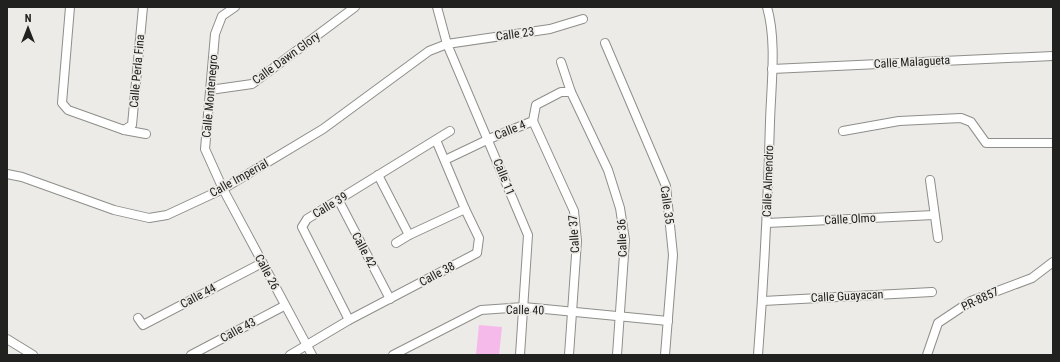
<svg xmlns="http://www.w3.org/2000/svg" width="1060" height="362" font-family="'Roboto Condensed',sans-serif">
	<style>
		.green { fill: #f5b9ea }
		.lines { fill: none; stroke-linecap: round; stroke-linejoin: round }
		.minor-casing { stroke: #8e8e8a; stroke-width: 10 }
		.minor { stroke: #fff; stroke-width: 8 }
		.labels { text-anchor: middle; stroke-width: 3.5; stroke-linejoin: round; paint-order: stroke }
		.street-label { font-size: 12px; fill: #21211f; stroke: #ecebe7 }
	</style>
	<rect width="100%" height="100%" fill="#ecebe7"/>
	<polygon class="green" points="479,325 502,327 499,355 476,355"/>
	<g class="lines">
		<g class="minor-casing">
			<g id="minor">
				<polyline points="70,7 62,103 68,110 124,130 146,134"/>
				<polyline points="235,7 222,16 215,34 205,149 223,189 312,355"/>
				<polyline points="437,7 447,44 528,235 520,355"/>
				<polyline points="605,43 666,186 673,255 665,355"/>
				<polyline points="561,62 571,92"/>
				<polyline points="772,69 1053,56"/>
				<polyline points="210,90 252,84 355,7"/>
				<polyline points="533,121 574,211 577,241 569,355"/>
				<polyline points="124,130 132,125 143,7"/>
				<polyline points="843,131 899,121 961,118 971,122 986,143 1053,143"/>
				<polyline points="445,160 489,139 533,121 536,105 561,92 571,92 608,170 620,208 625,240 617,355"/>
				<polyline points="7,174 22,177 114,210 149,218 167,215 223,189 323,129 429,51 447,44 550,29 583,19"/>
				<polyline points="378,175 409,235"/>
				<polyline points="930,180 938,238"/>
				<polyline points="339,201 390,299"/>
				<polyline points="767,223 934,215"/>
				<polyline points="396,243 409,235 465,209"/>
				<polyline points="763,301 932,292"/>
				<polyline points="138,318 143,325 262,263"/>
				<polyline points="349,320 302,227 307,219 450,131"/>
				<polyline points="7,339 33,355"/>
				<polyline points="191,355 284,306"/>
				<polyline points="290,355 349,320 477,253 479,238 465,209 436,140"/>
				<polyline points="393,355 481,310 524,307 668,321"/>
				<path d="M758,355C764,277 768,200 770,122C771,86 777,41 767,7"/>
				<polyline points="927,355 938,323 971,301 1032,278 1053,262"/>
			</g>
		</g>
		<use href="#minor" class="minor"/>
	</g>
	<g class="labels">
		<g class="street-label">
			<text transform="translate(515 34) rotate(-8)" y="4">Calle 23</text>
			<text transform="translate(286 58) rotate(-36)" y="4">Calle Dawn Glory</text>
			<text transform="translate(912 62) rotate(-3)" y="4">Calle Malagueta</text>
			<text transform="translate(137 71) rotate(-85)" y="4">Calle Perla Fina</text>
			<text transform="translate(210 96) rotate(-85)" y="4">Calle Montenegro</text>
			<text transform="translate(510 130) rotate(-22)" y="4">Calle 4</text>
			<text transform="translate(504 177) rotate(68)" y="4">Calle 11</text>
			<text transform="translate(239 178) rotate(-29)" y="4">Calle Imperial</text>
			<text transform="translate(768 181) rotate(-88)" y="4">Calle Almendro</text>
			<text transform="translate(330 205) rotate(-31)" y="4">Calle 39</text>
			<text transform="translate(667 205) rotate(82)" y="4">Calle 35</text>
			<text transform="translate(850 219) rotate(-3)" y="4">Calle Olmo</text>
			<text transform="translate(574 234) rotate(-94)" y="4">Calle 37</text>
			<text transform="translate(622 238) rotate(-92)" y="4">Calle 36</text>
			<text transform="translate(364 250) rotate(62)" y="4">Calle 42</text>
			<text transform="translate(267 272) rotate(62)" y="4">Calle 26</text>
			<text transform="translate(437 274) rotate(-28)" y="4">Calle 38</text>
			<text transform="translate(198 296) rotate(-28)" y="4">Calle 44</text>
			<text transform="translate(847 296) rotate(-3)" y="4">Calle Guayacan</text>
			<text transform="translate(980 299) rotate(-25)" y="4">PR-8857</text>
			<text transform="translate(525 310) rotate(1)" y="4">Calle 40</text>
			<text transform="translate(238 330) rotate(-28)" y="4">Calle 43</text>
		</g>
	</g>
	<rect width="1060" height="362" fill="none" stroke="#21211f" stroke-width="16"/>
	<g transform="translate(28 28)" stroke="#ecebe7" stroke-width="3" paint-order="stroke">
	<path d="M0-3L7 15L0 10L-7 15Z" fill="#21211f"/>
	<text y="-6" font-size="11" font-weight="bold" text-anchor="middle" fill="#21211f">N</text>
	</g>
</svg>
